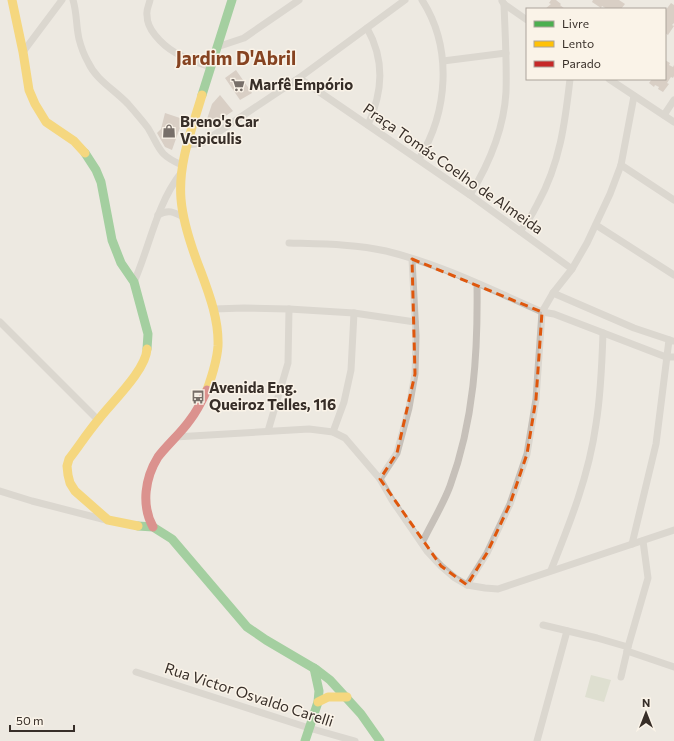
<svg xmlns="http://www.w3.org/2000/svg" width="674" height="741" font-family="Commissioner,sans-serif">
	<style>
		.green { fill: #ccd3ba }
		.building { fill: #c0afa3 }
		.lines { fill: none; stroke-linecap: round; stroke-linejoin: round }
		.street { stroke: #c6c0b9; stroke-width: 7 }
		.fast { stroke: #4caf50; stroke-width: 9 }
		.slow { stroke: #ffc107; stroke-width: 9 }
		.jam { stroke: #c62828; stroke-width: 9 }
		.marked { fill: none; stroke: #df570d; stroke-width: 3; stroke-dasharray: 8 5; stroke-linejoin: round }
		.labels { text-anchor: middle; stroke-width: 3; stroke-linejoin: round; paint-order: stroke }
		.poi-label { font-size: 15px; font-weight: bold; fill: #372e28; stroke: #faf3e8; text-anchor: start }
		.street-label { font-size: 15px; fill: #372e28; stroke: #faf3e8 }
		.district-label { font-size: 19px; font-weight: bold; fill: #864321; stroke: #faf3e8 }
	</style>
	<rect width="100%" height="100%" fill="#ede9e1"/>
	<polygon class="green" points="591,675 611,680 604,702 585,697"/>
	<g class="building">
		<polygon points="551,0 556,0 561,4 560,5 565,9 545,9 551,4 549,3"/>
		<polygon points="593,0 619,0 625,4 621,9 620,8 619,9 607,9 602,6 601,8 592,2"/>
		<polygon points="671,3 674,5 674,23 672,25 674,26 668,35 665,33 665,14 666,13 665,11"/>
		<polygon points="665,60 670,63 669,65 673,67 674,65 674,76 673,78 671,77 667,83 669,84 663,92 658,89 659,87 655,85 654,87 649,83 652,79 665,79"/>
		<polygon points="236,70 252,93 240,100 225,78"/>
		<polygon points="220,95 233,111 212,125 207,119 212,104"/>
		<polygon points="165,113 183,119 172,150 165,147 157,133 161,129"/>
	</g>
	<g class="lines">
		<g class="street">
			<path d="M73,0C77,13 76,26 79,39C81,47 84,55 88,62C96,80 115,90 128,104C135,112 142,120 148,128C160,148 158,155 182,165"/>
			<path d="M150,0C149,5 146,10 147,15C147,23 150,29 155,35C171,55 187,58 210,67"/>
			<polyline points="502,1 504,4 527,20"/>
			<path d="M367,28C385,60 383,91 368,125"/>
			<polyline points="217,47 244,38 299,0"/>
			<polyline points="23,52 62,0"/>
			<polyline points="443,61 506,53"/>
			<polyline points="299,78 470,195 572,269"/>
			<polyline points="609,79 674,122"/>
			<polyline points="664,115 674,100"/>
			<polyline points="187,145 202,143 299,78 405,0"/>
			<path d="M419,159C448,112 453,48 422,0"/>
			<polyline points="621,165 674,200"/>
			<path d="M470,195C489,164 504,128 506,92C507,63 505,33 504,4"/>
			<path d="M158,215C168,209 174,212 183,217"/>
			<polyline points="596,225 674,275"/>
			<path d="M520,231C528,223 533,213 538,203C560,163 565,123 570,79"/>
			<path d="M289,243C322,244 355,244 386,251C440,264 492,290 542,312L554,314L666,357H674"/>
			<path d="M134,282C150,246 156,205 181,173"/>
			<polyline points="553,293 634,328 673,341"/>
			<polyline points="214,309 244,308 289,309 354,313 415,322"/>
			<polyline points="0,322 98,420"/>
			<polyline points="268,431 288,363 289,309"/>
			<polyline points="333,432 344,402 351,370 354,313"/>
			<polyline points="175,437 309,429 333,432 345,438 380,479 392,500 427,551 441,566 455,578 467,585 485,588 498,589 674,530"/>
			<polyline points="380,479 397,453 409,408 415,374 416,336 412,259"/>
			<polyline points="0,491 32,501 106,520"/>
			<path d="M422,543C431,524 443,505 450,486C474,421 478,352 477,284"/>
			<polyline points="632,544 656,444 669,340"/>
			<path d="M551,570C570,523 589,475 596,424C601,394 602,363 603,333"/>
			<polyline points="467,585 487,553 510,504 527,454 536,399 542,312 553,293 572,269 587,243 610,194 621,165 634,96"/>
			<polyline points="543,625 597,638 628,647"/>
			<polyline points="627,651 674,667"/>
			<polyline points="136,672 309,728 355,741"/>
			<polyline points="621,677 628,647 648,578 643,541"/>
			<polyline points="537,741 567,631"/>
		</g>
		<g class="fast">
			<polyline points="202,95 232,0"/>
			<polyline points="85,153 96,170 101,182 112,240 121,263 134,282 148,334 147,349"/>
			<polyline points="138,526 153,527 172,539 247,627 266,640 317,670 330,680 361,714 380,741"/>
			<polyline points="305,741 318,702 319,691 314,668"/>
		</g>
		<g class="slow">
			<polyline points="12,0 23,52 29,90 35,104 46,122 74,141 85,153"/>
			<path d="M202,95C192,129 178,163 181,199C183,224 192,249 201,272C210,296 219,321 218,346C217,361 212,376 207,390"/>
			<path d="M138,526L108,520L75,491L70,483L68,475L67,466L69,459C79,446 88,432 99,419C112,402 146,370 147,349"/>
			<polyline points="318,702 328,697 347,697"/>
		</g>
		<path class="jam" d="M153,527C141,505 145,478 158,457C168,444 181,433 190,420C197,411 202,401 207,390"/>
	</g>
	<path d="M0 0H674V741H0ZM412,259L542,312L536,399L527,454L510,504L487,553L467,585L441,566L380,479L397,453L415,374Z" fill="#ede9e1" fill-opacity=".55" fill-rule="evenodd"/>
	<path class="marked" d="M412,259L542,312L536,399L527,454L510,504L487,553L467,585L441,566L380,479L397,453L415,374Z"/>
	<defs>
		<g id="supermarket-bare" transform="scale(1.08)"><path d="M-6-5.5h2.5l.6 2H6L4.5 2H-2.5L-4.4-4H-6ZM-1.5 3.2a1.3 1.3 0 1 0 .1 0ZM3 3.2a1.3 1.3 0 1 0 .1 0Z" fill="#776f69" stroke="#faf3e8" stroke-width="2.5" paint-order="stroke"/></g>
		<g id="shop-bare" transform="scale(1.08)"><path d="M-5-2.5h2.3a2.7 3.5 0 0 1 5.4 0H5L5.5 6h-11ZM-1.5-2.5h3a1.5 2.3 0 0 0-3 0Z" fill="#776f69" stroke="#faf3e8" stroke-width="2.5" paint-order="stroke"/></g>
		<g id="bus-bare" transform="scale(1.08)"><path d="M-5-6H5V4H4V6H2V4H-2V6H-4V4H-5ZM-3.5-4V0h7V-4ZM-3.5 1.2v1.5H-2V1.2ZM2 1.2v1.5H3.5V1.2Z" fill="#776f69" stroke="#faf3e8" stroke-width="2.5" paint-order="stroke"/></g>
	</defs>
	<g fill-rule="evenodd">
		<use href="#supermarket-bare" x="238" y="85"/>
		<use href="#shop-bare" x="169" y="131"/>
		<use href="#bus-bare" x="198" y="397"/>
	</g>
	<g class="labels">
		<g class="poi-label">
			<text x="249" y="90">Marfê Empório</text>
			<text x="180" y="127">Breno's Car<tspan x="180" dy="17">Vepiculis</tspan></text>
			<text x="209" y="393">Avenida Eng.<tspan x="209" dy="17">Queiroz Telles, 116</tspan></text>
		</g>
		<g class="street-label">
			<text transform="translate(453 169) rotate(35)" y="5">Praça Tomás Coelho de Almeida</text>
			<text transform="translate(249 695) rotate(18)" y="5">Rua Victor Osvaldo Carelli</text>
		</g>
		<g class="district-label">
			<text x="236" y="65">Jardim D'Abril</text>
		</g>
	</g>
	<rect x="526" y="8" width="140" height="72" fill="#faf3e8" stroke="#aca49b"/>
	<rect x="534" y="21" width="20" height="6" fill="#4caf50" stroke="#aca49b"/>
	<text x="562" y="28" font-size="12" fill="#372e28">Livre</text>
	<rect x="534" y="41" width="20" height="6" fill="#ffc107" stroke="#aca49b"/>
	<text x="562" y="48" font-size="12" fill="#372e28">Lento</text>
	<rect x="534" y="61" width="20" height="6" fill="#c62828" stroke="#aca49b"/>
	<text x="562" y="68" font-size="12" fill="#372e28">Parado</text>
	<g transform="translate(646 713)" stroke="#faf3e8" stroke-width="3" paint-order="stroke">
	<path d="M0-3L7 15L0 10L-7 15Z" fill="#372e28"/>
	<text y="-6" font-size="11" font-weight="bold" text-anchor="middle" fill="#372e28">N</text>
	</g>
	<path d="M10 725v6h64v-6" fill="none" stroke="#372e28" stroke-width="2"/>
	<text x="16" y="725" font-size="12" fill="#372e28" stroke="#faf3e8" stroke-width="3" paint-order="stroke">50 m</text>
</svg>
